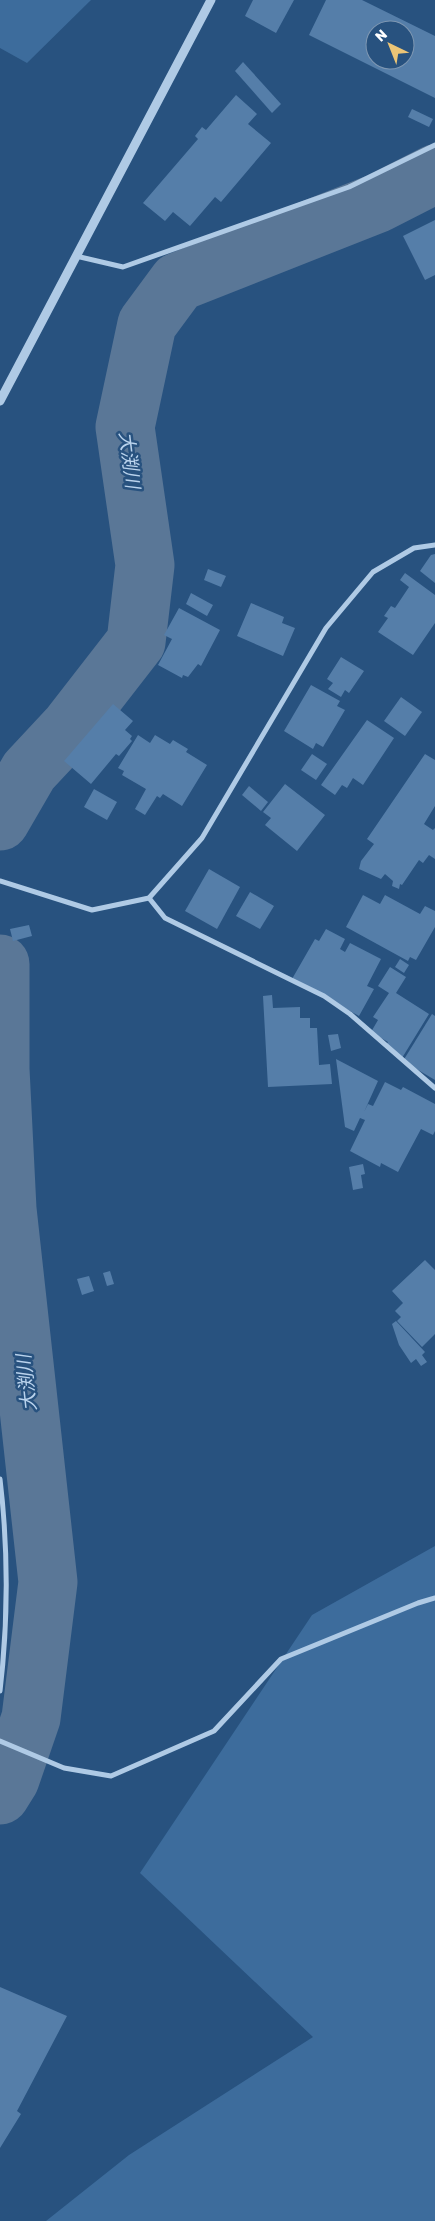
<svg xmlns="http://www.w3.org/2000/svg" width="435" height="2221" font-family="Rubik,'Noto Sans JP',sans-serif">
	<style>
		.green { fill: #3d6c9c }
		.lines { fill: none; stroke-linecap: round; stroke-linejoin: round }
		.river { stroke: #5a7797; stroke-width: 59 }
		.building { fill: #557ea9; fill-rule: evenodd }
		.minor { stroke: #afcae5; stroke-width: 5 }
		.tertiary { stroke: #afcae5; stroke-width: 9 }
		.labels { text-anchor: middle; stroke-width: 5; stroke-linejoin: round; paint-order: stroke }
		.water-label { font-size: 19px; font-style: italic; fill: #bad3ed; stroke: #28527f }
	</style>
	<rect width="100%" height="100%" fill="#28527f"/>
	<g class="green">
		<polygon points="0,0 91,0 27,63 0,48"/>
		<polygon points="435,1546 435,2221 46,2221 129,2155 313,2037 140,1873 312,1615"/>
	</g>
	<g class="lines">
		<g class="river">
			<polyline points="0,821 29,771 70,727 136,642 145,565 125,427 147,324 178,282 378,203 435,174"/>
			<polyline points="0,964 0,1069 7,1209 48,1582 31,1718 10,1779 0,1795"/>
		</g>
	</g>
	<g class="building">
		<polygon points="253,0 294,0 276,33 245,16"/>
		<path d="M326,0H362L435,36V98L309,35ZM375,30H405V60H375Z"/>
		<polygon points="243,62 281,104 272,113 235,71"/>
		<polygon points="236,95 257,114 248,124 271,143 221,202 215,197 190,226 173,212 165,221 143,203 198,139 195,136 202,127 206,130"/>
		<polygon points="412,109 433,119 429,127 408,117"/>
		<polygon points="435,220 435,275 425,280 403,236"/>
		<polygon points="435,554 435,583 420,571 431,555"/>
		<polygon points="208,569 226,576 221,587 204,580"/>
		<polygon points="405,573 435,595 435,623 413,655 378,632 388,618 384,616 391,606 395,608 409,587 400,580"/>
		<polygon points="191,593 213,605 207,616 186,604"/>
		<polygon points="251,603 284,617 282,623 295,628 283,656 237,636"/>
		<polygon points="179,608 220,630 201,666 198,664 188,677 183,675 182,678 158,665 172,639 164,635"/>
		<polygon points="341,657 364,671 349,693 345,690 341,697 328,689 333,683 327,679"/>
		<polygon points="311,685 340,701 337,706 345,710 323,747 316,743 313,749 284,731"/>
		<polygon points="401,697 422,712 405,736 384,721"/>
		<polygon points="113,704 133,721 125,730 132,736 130,739 132,741 119,756 116,754 91,784 64,761"/>
		<polygon points="367,720 394,738 363,785 353,778 347,788 342,785 335,795 321,785"/>
		<polygon points="138,735 150,743 155,735 170,744 173,740 188,749 186,752 207,765 182,806 163,794 160,798 157,796 145,815 135,809 146,789 122,775 124,771 118,768"/>
		<polygon points="312,754 327,764 316,780 301,770"/>
		<polygon points="425,754 435,760 435,806 424,824 433,830 435,828 435,859 429,855 423,863 419,860 402,885 400,884 399,889 392,886 393,881 385,874 381,879 359,869 361,861 374,844 367,839"/>
		<polygon points="285,784 325,815 297,851 265,825 271,818 263,812"/>
		<polygon points="249,786 268,802 261,811 242,795"/>
		<polygon points="94,789 117,802 107,820 84,807"/>
		<polygon points="209,869 240,887 217,929 185,911"/>
		<polygon points="250,892 274,906 260,929 236,916"/>
		<polygon points="363,895 380,904 385,895 420,914 425,906 435,911 435,927 416,960 410,957 408,961 346,927"/>
		<polygon points="29,925 32,936 13,941 10,929"/>
		<polygon points="326,929 345,939 340,949 345,952 350,943 381,959 367,986 374,989 359,1016 292,979 315,939 319,941"/>
		<polygon points="400,959 409,965 404,973 395,967"/>
		<polygon points="390,967 406,977 396,993 429,1014 402,1058 385,1047 388,1042 371,1032 378,1020 373,1017 389,993 378,986"/>
		<polygon points="272,995 273,1008 300,1007 300,1018 310,1018 310,1028 317,1028 319,1065 330,1064 332,1084 268,1087 263,996"/>
		<polygon points="432,1014 435,1016 435,1080 403,1061"/>
		<polygon points="338,1034 341,1048 331,1051 328,1035"/>
		<polygon points="336,1059 378,1081 364,1112 368,1104 373,1106 385,1082 401,1090 403,1087 435,1104 435,1131 433,1135 421,1129 398,1172 381,1163 380,1167 350,1151 365,1120 360,1118 354,1131 345,1127"/>
		<polygon points="363,1164 365,1174 361,1175 363,1188 353,1190 349,1167"/>
		<polygon points="425,1260 435,1270 435,1334 422,1347 397,1321 401,1317 395,1311 403,1303 392,1291"/>
		<polygon points="110,1271 114,1284 107,1286 103,1273"/>
		<polygon points="89,1276 94,1291 82,1295 77,1279"/>
		<polygon points="396,1321 425,1352 422,1355 427,1362 421,1366 416,1359 411,1363 399,1345 392,1324"/>
		<polygon points="0,1987 67,2016 17,2111 21,2114 0,2148"/>
	</g>
	<g class="lines">
		<g class="minor">
			<polyline points="76,256 123,267 349,187 435,145"/>
			<polyline points="0,881 92,910 149,898 202,838 326,628 373,572 414,548 435,545"/>
			<polyline points="149,898 165,918 324,996 350,1014 435,1088"/>
			<path d="M0,1479C8,1547 8,1623 0,1691"/>
			<polyline points="0,1741 64,1768 111,1776 214,1731 281,1659 418,1603 435,1598"/>
		</g>
		<polyline class="tertiary" points="0,401 211,0"/>
	</g>
	<g class="labels">
		<g class="water-label">
			<text transform="translate(130 460) rotate(83)" y="7">大渕川</text>
			<text transform="translate(26 1383) rotate(-96)" y="7">大渕川</text>
		</g>
	</g>
	<g transform="translate(390 45) rotate(317)"><circle r="24" fill="#28527f" stroke="#7e97b2"/>
	<path d="M0-4L9 19L0 12L-9 19Z" fill="#ecc576"/>
	<text y="-8" font-size="14" font-weight="bold" text-anchor="middle" fill="#ffffff">N</text>
	</g>
</svg>
